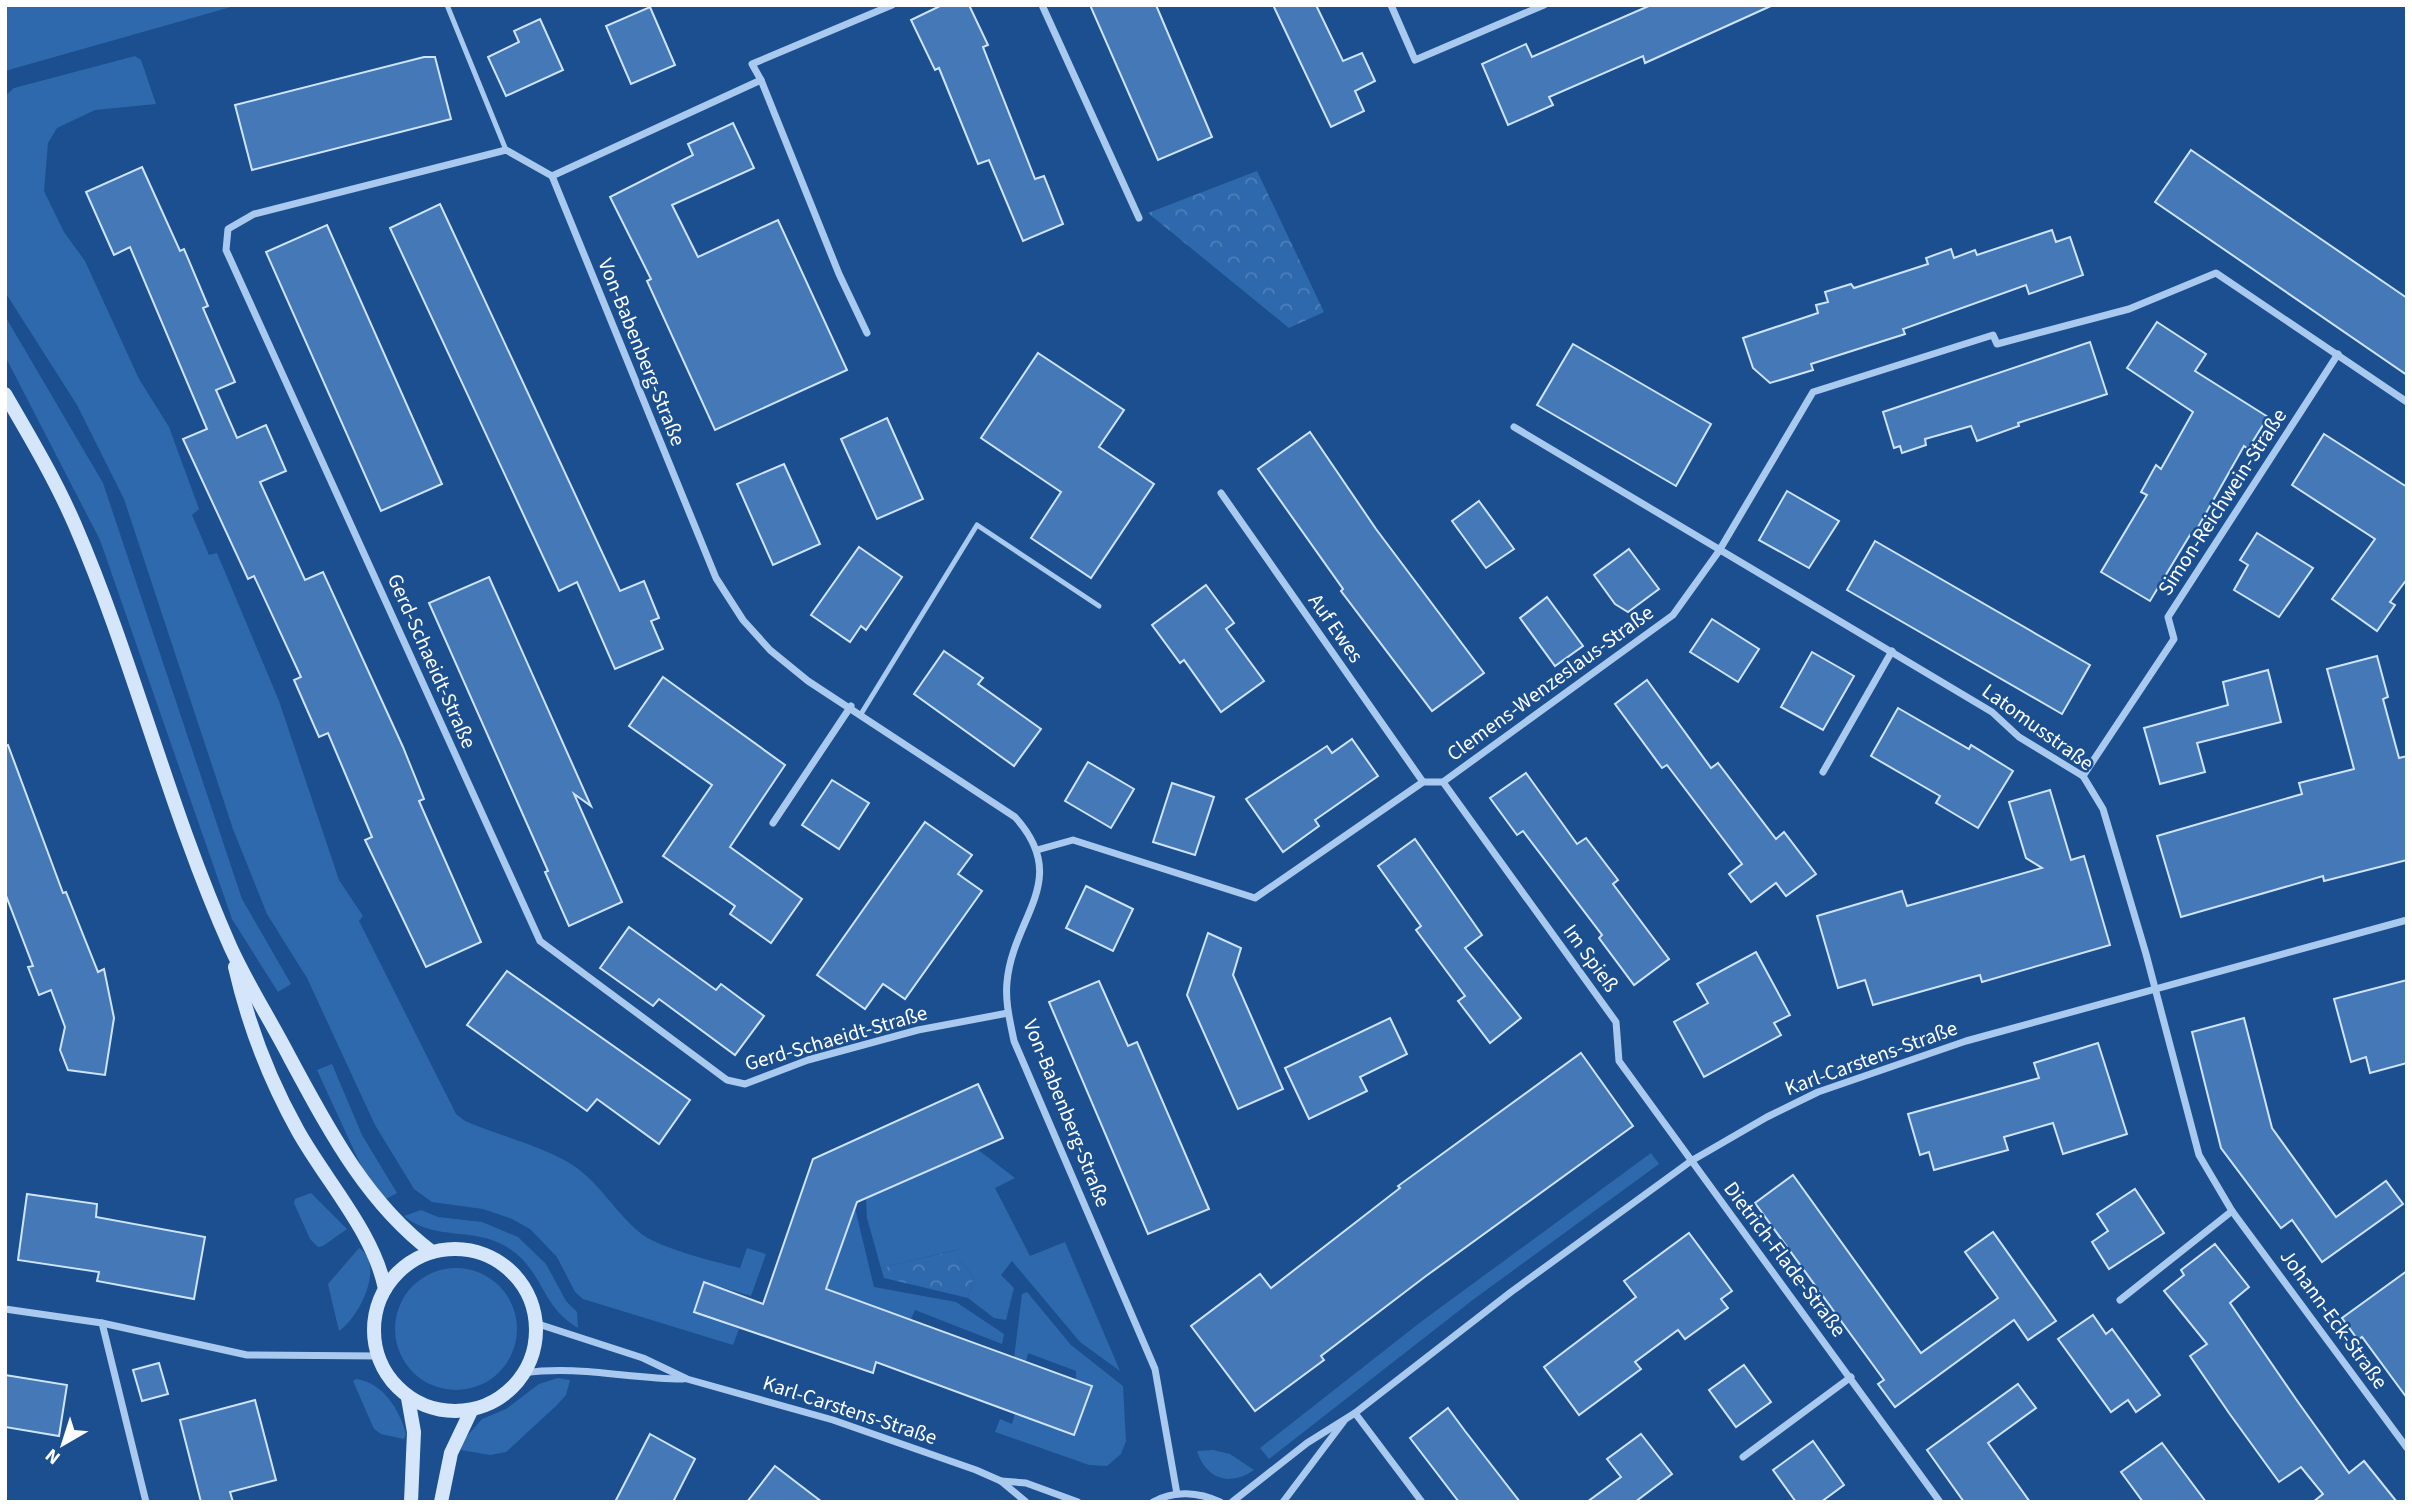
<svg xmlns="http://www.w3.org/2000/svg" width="2412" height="1507" font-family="'Source Sans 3',sans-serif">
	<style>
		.green { fill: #2e69ad }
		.forest { fill: url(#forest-crowns) }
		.building { fill: #4478b7; stroke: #cfe3fa; stroke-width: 2 }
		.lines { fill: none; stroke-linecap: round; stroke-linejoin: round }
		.lane { stroke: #a9c9ee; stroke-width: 5 }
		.street { stroke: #a9c9ee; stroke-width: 7 }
		.secondary { stroke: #d6e6fa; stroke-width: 14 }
		.labels { text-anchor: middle; stroke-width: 5; stroke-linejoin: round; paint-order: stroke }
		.street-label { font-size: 21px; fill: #fff; stroke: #1b4f8f }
	</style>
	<defs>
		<pattern id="forest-crowns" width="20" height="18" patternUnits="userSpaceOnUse" patternTransform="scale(1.75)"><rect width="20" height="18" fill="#2e69ad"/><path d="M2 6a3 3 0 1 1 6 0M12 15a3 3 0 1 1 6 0" fill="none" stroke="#4d80b9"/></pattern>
	</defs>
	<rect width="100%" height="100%" fill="#1b4f8f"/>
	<g class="green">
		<polygon points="5,5 238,5 5,71"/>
		<path d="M135,56L141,60L156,104L95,110L57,128L48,143L44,191L64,232L85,261L139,379L169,427L199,509L192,515L209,555L217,553L279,701L339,880L363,916L359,921L456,1114L465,1121C498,1135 535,1144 566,1161C597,1178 613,1210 639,1232C657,1248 716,1262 740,1268L747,1248L766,1254L751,1296L704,1282L694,1312L739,1329L733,1345L583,1299L575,1292L557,1257L530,1229L512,1219L483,1209L432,1202L414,1189L375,1125L307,978L267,914L233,829L124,499L77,405L5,292V96L14,88Z"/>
		<polygon points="5,316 103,483 242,899 291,984 278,992 232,919 100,540 5,356"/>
		<polygon points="332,1064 362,1135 397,1193 386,1199 363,1170 317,1070"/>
		<polygon points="977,1149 1015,1178 995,1188 1030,1256 1065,1242 1120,1371 1080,1342 1012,1261 1001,1275 1014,1288 1006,1320 994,1318 968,1298 974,1277 958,1258 959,1249 881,1268 867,1218 866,1198"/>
		<polygon points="1651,1153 1659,1164 1474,1299 1269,1459 1260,1448 1422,1321"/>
		<polygon points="311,1193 347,1229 323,1246 318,1247 310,1239 294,1203 295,1199"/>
		<polygon points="855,1208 874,1287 956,1302 1004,1334 1002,1344 915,1310 911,1319 826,1289"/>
		<path d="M421,1210L438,1217L482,1222L518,1237L546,1264L566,1301L577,1312L578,1328C540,1306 544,1270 507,1247C472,1226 436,1242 404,1216Z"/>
		<path d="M359,1248C386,1265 359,1317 339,1331L328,1284Z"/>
		<circle cx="456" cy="1329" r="61"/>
		<polygon points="1027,1292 1071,1345 1123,1386 1126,1441 1121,1454 1107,1466 1089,1465 995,1432 1000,1419 1012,1424 1015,1413 1074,1435 1076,1371 1028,1353 1026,1362 1014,1358 1022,1294"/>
		<polygon points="558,1378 570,1380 566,1395 557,1405 506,1452 490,1455 461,1450 462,1442 482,1419 506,1409 539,1384"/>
		<path d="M356,1379C384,1383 399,1410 406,1434L404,1439L381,1434L374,1429L353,1381Z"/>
		<path d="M1213,1450L1230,1454L1254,1470C1229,1487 1206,1479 1197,1451Z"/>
	</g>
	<g class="forest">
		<polygon points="1257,171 1324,312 1289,328 1148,213"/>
		<polygon points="960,1249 958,1258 974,1277 968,1298 884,1278 881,1268"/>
	</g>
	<g class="building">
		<polygon points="942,5 969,5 988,45 983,47 1035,179 1044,176 1063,224 1023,241 989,160 978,164 939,68 935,70 911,20"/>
		<polygon points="1090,5 1156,5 1212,137 1158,160"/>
		<polygon points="1273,5 1316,5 1343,61 1362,53 1375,81 1355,91 1364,111 1331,127"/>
		<polygon points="1651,5 1773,5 1645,63 1643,56 1549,97 1553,105 1508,125 1482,64 1526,44 1532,57"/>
		<polygon points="650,7 675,65 631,84 606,26"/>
		<polygon points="540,19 563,70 506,96 488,57 519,42 514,31"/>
		<polygon points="424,57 435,57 451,119 252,170 235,105"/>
		<polygon points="733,123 754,168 672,205 698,257 778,220 847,370 715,430 647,281 651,279 610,197 693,155 688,144"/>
		<polygon points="2191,150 2407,298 2407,375 2155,202"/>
		<polygon points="142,167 180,251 184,249 208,306 203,308 235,382 216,390 237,438 266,425 286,471 260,482 305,580 323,572 403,747 424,799 419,801 481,942 426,967 365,840 372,837 328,733 319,737 294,680 301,677 254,576 248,579 183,439 207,429 130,247 114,255 86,192"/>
		<polygon points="440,204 620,591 644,581 659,618 651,621 663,649 615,669 577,582 559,591 390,228"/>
		<polygon points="327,225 442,484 381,511 266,252"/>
		<polygon points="2052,230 2056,242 2070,237 2083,275 2029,294 2026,285 1903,329 1905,334 1811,364 1813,370 1770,383 1753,368 1743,338 1818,313 1816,305 1828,302 1825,292 1851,284 1854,288 1928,264 1926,258 1951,249 1954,258 1975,250 1977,255"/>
		<polygon points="2157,322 2206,354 2195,371 2268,417 2248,449 2244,446 2193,536 2190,535 2150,601 2101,572 2147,495 2141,492 2156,465 2161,469 2193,412 2127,368"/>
		<polygon points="2090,342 2107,394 2018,423 2019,426 1977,441 1971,426 1925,439 1926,445 1902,453 1900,446 1894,448 1883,412"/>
		<polygon points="1573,344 1711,424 1676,486 1537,405"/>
		<polygon points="1038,353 1124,410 1099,447 1154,484 1091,578 1031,538 1061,492 981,438"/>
		<polygon points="887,418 923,499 877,519 841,439"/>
		<polygon points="1310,432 1376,529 1484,673 1432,711 1341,591 1343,589 1258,469"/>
		<polygon points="2324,434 2407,487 2407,579 2390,602 2395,605 2377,631 2332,599 2375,539 2292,485"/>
		<polygon points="784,464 820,544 773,565 737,484"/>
		<polygon points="1787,491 1839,521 1809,568 1759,540"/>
		<polygon points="1479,501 1514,549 1486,568 1452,521"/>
		<polygon points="2257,533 2313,568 2279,617 2234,590 2248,565 2240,560"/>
		<polygon points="1875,541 2090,665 2062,714 1847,590"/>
		<polygon points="859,547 902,577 866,630 861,626 850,642 811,615"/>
		<polygon points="1629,549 1659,589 1628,612 1615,604 1594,575"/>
		<polygon points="489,577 591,806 574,794 622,902 569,926 545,872 548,871 429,603"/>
		<polygon points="1206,585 1234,623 1226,629 1264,681 1221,712 1184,660 1180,663 1152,625"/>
		<polygon points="1547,597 1583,646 1555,666 1520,618"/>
		<polygon points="1712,619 1759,649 1738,682 1690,652"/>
		<polygon points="944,651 983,678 978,684 1041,729 1014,766 914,694"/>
		<polygon points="1812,652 1854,676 1823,730 1781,707"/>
		<polygon points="2377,656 2388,697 2383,699 2399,758 2407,756 2407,860 2324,881 2323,876 2181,917 2157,836 2302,794 2299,783 2354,769 2327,669"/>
		<polygon points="2268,670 2281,722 2197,743 2205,772 2160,784 2144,728 2228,705 2223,682"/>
		<polygon points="663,677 785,765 730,847 802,899 771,943 730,914 735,906 663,856 712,785 629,726"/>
		<polygon points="1647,680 1711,768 1718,763 1776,839 1784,832 1816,874 1786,896 1776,883 1751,902 1729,874 1742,864 1667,765 1662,768 1615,704"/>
		<polygon points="1898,708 1969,749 1971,745 2013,771 1978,828 1936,803 1940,796 1871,756"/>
		<polygon points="1352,739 1378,776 1315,820 1319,826 1283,852 1246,799 1327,746 1332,753"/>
		<polygon points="8,745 63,893 66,892 98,972 104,969 114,1018 105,1075 68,1070 60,1050 65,1027 51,990 39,995 28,967 33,966 5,893 5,746"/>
		<polygon points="1088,762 1134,789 1111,828 1065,801"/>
		<polygon points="1526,773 1577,844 1586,838 1618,880 1613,884 1669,959 1634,985 1599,938 1602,935 1523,831 1517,835 1490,798"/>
		<polygon points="832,780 869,803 839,849 802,825"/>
		<polygon points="1172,783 1214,797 1195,855 1153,842"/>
		<polygon points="2050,790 2071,860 2084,856 2110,945 1982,982 1980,975 1873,1005 1865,980 1838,988 1817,916 1902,891 1907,906 2042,868 2026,858 2009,802"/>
		<polygon points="925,822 972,855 958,874 982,891 905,999 883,984 865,1009 817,975"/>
		<polygon points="1415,839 1482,935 1465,948 1521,1018 1490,1043 1458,1001 1465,996 1416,930 1421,926 1378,866"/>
		<polygon points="1086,886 1133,909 1113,951 1066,928"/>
		<polygon points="629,927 716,990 721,984 764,1016 735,1055 659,999 653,1006 600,968"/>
		<polygon points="1208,933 1241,948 1233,975 1283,1089 1238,1109 1187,995"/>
		<polygon points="1756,952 1790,1015 1774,1023 1781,1035 1704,1077 1674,1022 1708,1003 1697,984"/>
		<polygon points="507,971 690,1100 659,1144 597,1099 587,1111 467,1025"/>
		<polygon points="2407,980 2407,1063 2370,1073 2366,1057 2351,1062 2334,999"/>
		<polygon points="1099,981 1128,1046 1137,1042 1209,1209 1148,1234 1049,1002"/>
		<polygon points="1390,1018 1407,1054 1360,1077 1367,1091 1309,1119 1285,1068"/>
		<polygon points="2244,1018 2272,1128 2336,1217 2386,1181 2403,1204 2322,1262 2292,1220 2281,1228 2221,1148 2192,1032"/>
		<polygon points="2098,1043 2127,1134 2063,1154 2053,1123 2004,1137 2008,1150 1934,1170 1929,1152 1920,1155 1908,1114 2039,1078 2034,1063"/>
		<polygon points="1581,1053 1633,1126 1426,1276 1321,1356 1324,1360 1255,1411 1191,1326 1260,1274 1271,1288 1400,1188 1398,1186"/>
		<polygon points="978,1084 1003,1138 857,1202 826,1289 1092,1386 1074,1435 876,1362 873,1373 694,1312 704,1282 763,1304 813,1159"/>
		<polygon points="1793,1175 1921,1353 1998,1298 1965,1252 1993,1232 2056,1321 2028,1340 2014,1320 1895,1407 1878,1384 1884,1380 1755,1203"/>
		<polygon points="2135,1189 2164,1233 2109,1269 2092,1242 2108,1231 2097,1214"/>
		<polygon points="27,1194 97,1204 96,1217 205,1237 194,1299 97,1281 99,1272 18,1260"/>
		<polygon points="1689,1233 1732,1291 1721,1299 1728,1308 1685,1339 1678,1330 1635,1362 1641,1369 1579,1415 1544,1367 1636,1297 1624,1281"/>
		<polygon points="2215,1244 2249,1287 2230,1303 2298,1402 2349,1473 2364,1461 2397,1502 2313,1502 2323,1494 2301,1467 2279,1482 2229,1413 2190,1356 2207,1344 2164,1291 2184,1275 2181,1270"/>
		<polygon points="2407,1271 2407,1398 2362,1337 2358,1340 2342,1318"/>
		<polygon points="2093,1315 2106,1334 2112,1329 2160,1395 2136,1412 2128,1400 2111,1412 2058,1339"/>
		<polygon points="159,1363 168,1394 142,1401 133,1370"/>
		<polygon points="1744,1365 1771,1402 1736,1427 1709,1390"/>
		<polygon points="5,1375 67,1385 59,1436 5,1427"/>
		<polygon points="2018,1384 2036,1408 1988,1443 2030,1502 1964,1502 1927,1450"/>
		<polygon points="255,1400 276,1480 230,1492 233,1502 201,1502 180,1420"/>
		<polygon points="1448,1408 1465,1431 1520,1502 1459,1502 1410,1438"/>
		<polygon points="650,1434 695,1459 673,1502 615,1502"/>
		<polygon points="1641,1434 1672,1474 1635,1502 1587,1502 1621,1477 1607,1459"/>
		<polygon points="1813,1441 1844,1485 1821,1502 1796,1502 1773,1470"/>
		<polygon points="2162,1443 2206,1502 2143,1502 2121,1472"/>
		<polygon points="775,1466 822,1502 747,1502"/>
	</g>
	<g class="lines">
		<g class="lane">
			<polyline points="447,5 506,150"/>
			<polyline points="861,714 977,525 1099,606"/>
		</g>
		<g class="street">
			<path d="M892,5L752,64L761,80L552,176L716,578L743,620L770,650L808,681L1015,817C1072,880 1013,916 1007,982C1005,1002 1010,1021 1014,1041L1155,1369L1177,1494"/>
			<polyline points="1042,5 1139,218"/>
			<polyline points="1391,5 1415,60 1544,5"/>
			<polyline points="761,80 839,274 867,333"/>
			<polyline points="552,176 506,150 254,214 228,229 226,250 540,941 727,1080 745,1084 808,1060 918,1030 1008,1013"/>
			<polyline points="1514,427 1992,712 2019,737 2083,776 2103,809 2146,954 2199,1155 2232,1211 2407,1448"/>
			<polyline points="1221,493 1423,782"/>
			<polyline points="1823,772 1892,651"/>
			<polyline points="2083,776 2174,639 2168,617 2338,354"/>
			<polyline points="1443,782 1616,1022 1619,1061 1940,1502"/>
			<polyline points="773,823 851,706"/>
			<polyline points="1037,850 1073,840 1255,898 1423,782 1443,782 1673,615 1719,551 1813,392 1993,335 1997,344 2129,309 2216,273 2407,402"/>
			<polyline points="2120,1300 2232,1211"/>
			<polyline points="5,1309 102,1323 247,1355 378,1356"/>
			<polyline points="102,1323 146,1502"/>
			<polyline points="535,1323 643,1358 687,1379 833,1420 976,1470 1001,1481 1026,1502"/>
			<path d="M524,1373C578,1365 629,1379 683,1379"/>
			<polyline points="1355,1413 1422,1502"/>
			<polyline points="1743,1457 1851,1377"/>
			<polyline points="1001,1481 1026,1483 1078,1502"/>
			<path d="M1153,1502C1174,1490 1199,1492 1220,1502"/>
			<polyline points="1232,1502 1307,1443 1355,1413 1511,1292 1691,1161 1767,1117 1818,1092 1966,1041 2407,920"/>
			<polyline points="1283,1502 1344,1421"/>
		</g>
		<g class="secondary">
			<path d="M5,394C30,437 55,479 75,525C134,662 169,809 230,946C247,984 271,1021 290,1058C329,1130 366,1202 432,1252"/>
			<path d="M235,967C248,1024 269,1079 298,1131C326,1181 374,1233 385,1289"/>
			<circle cx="455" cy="1330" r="81"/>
			<polyline points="408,1398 414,1432 411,1502"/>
			<polyline points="441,1502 451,1453 471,1411"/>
		</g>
	</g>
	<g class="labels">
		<g class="street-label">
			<text transform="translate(642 352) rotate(68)" y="7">Von-Babenberg-Straße</text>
			<text transform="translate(2222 502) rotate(-57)" y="7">Simon-Reichwein-Straße</text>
			<text transform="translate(1336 628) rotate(55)" y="7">Auf Ewes</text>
			<text transform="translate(432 661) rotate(66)" y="7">Gerd-Schaeidt-Straße</text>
			<text transform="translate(1550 683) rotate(-36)" y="7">Clemens-Wenzeslaus-Straße</text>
			<text transform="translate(2038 727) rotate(36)" y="7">Latomusstraße</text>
			<text transform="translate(1591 958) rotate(54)" y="7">Im Spieß</text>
			<text transform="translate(836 1038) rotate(-16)" y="7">Gerd-Schaeidt-Straße</text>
			<text transform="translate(1871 1058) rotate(-20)" y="7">Karl-Carstens-Straße</text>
			<text transform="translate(1067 1113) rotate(68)" y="7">Von-Babenberg-Straße</text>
			<text transform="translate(1785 1259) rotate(53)" y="7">Dietrich-Flade-Straße</text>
			<text transform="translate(2334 1319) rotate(54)" y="7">Johann-Eck-Straße</text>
			<text transform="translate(850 1410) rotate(18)" y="7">Karl-Carstens-Straße</text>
		</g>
	</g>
	<rect width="2412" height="1507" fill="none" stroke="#ffffff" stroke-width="14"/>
	<g transform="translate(63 1444) rotate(219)" stroke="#1b4f8f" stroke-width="5" paint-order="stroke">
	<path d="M0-5L12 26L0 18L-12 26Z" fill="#ffffff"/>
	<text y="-10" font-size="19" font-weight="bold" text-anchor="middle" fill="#ffffff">N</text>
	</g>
</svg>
